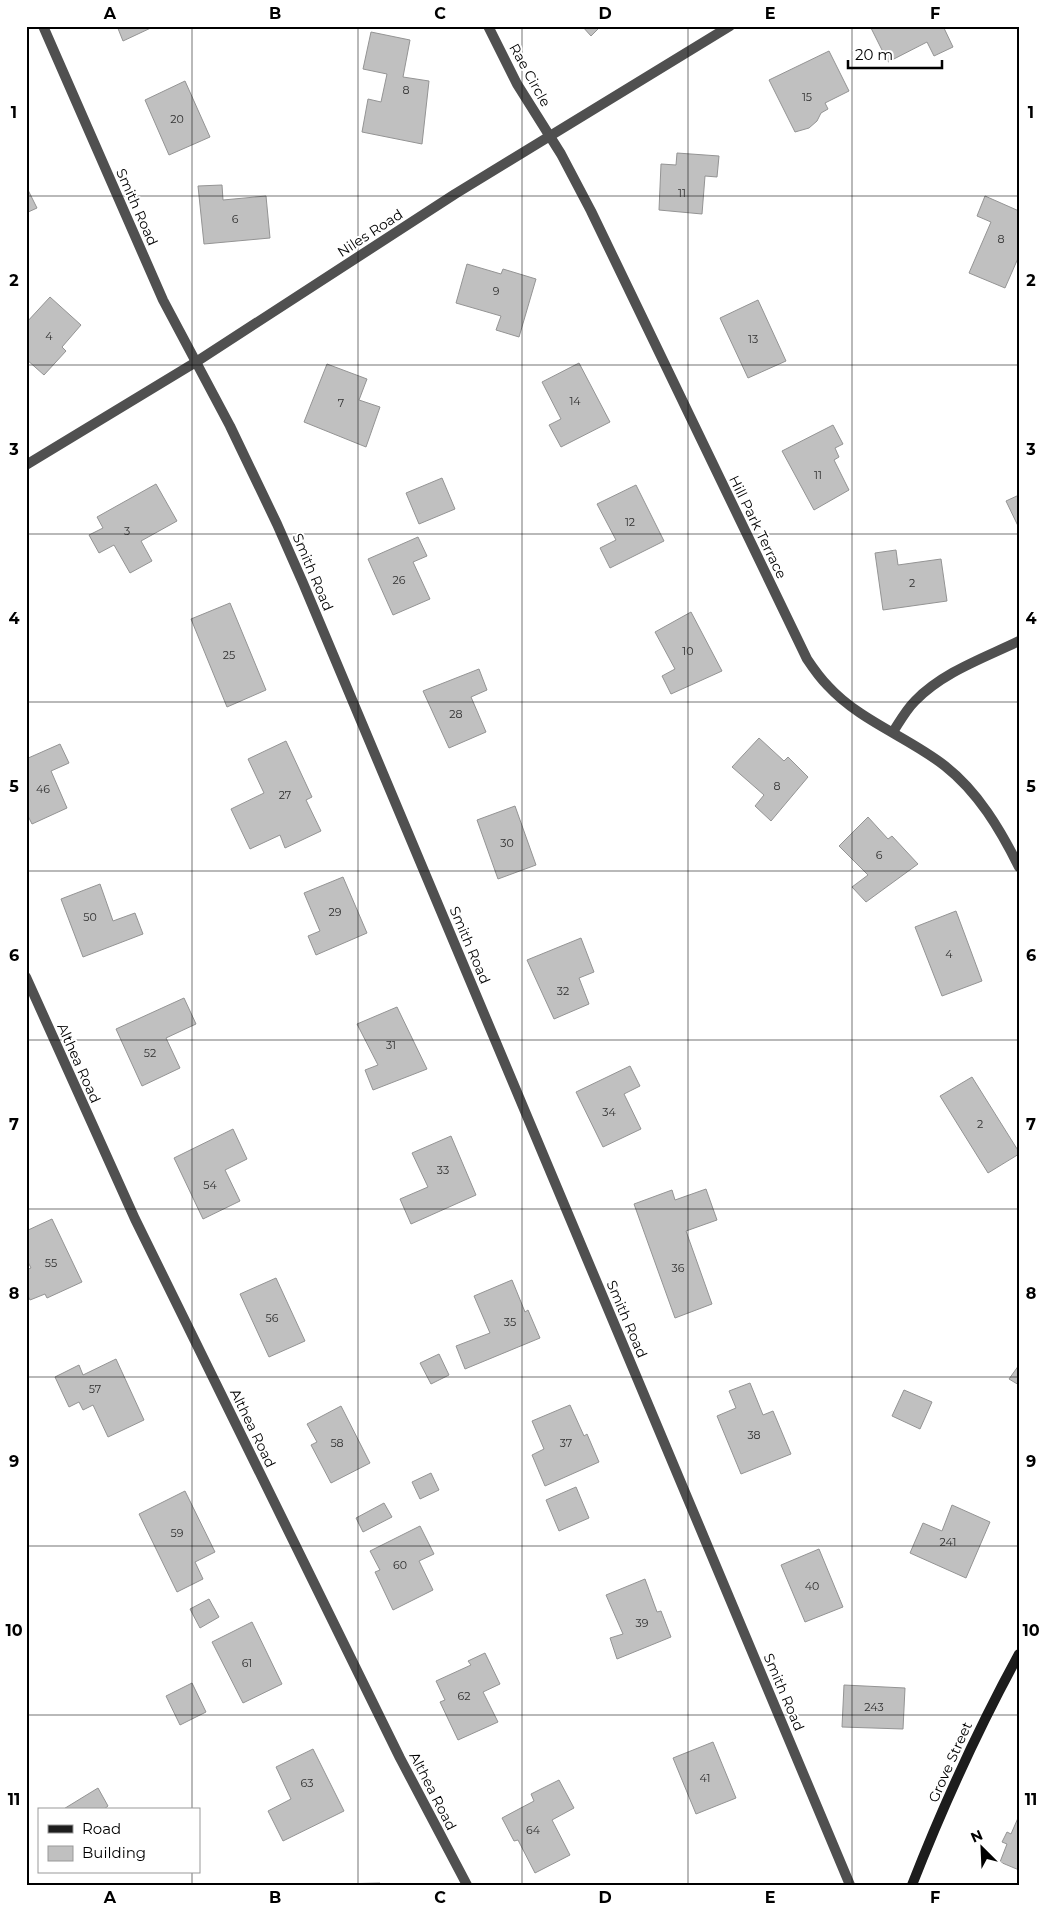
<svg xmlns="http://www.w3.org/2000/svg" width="1045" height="1911" font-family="Montserrat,sans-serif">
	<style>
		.building { fill: #c0c0c0; stroke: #949494 }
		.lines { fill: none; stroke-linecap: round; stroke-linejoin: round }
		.street { stroke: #505050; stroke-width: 10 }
		.secondary { stroke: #1d1d1d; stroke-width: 10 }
		.grid { fill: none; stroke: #000; stroke-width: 1; stroke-opacity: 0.55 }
		.labels { text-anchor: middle; stroke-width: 4; stroke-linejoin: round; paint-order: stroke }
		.number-label { font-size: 11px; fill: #303030 }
		.street-label { font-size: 14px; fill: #000; stroke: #fff }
		.neatline { fill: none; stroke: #000; stroke-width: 2 }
		.grid-label { font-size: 16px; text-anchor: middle; font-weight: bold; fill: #000 }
	</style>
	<rect width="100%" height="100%" fill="#fff"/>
	<g class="building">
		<polygon points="117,26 155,26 123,41"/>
		<polygon points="582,26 601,26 591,36"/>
		<polygon points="870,26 943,26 953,47 934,56 927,42 888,62"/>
		<polygon points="371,32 410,40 403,77 429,81 422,144 362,132 368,99 381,102 387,74 363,69"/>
		<polygon points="829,51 849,91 825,103 828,109 821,113 817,121 809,128 795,132 769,80"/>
		<polygon points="185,81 210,137 169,155 145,100"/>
		<polygon points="677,153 719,156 717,177 705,176 702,214 659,210 661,164 676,165"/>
		<polygon points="222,185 223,200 266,196 270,238 204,244 198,186"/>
		<polygon points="26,186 37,208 26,213"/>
		<polygon points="985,196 1019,211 1019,256 1005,288 969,273 991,222 977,216"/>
		<polygon points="467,264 501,274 503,269 536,279 519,337 496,330 501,316 456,303"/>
		<polygon points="50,297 81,325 62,347 66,351 44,375 26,359 26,323"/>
		<polygon points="758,300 786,361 748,378 720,318"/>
		<polygon points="579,363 610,422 561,447 549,425 561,419 542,382"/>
		<polygon points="327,364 367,379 359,400 380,407 366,447 304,422"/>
		<polygon points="833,425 843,444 835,448 839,457 834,460 849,490 814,510 782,451"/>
		<polygon points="442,478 455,509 419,524 406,493"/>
		<polygon points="156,484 177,521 141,541 152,561 130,573 114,545 99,553 89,535 103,528 97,517"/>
		<polygon points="636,485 664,541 610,568 600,548 616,540 597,504"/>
		<polygon points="1019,495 1019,528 1006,501"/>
		<polygon points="418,537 427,556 413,562 430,599 393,615 368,559"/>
		<polygon points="896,550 898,565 941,559 947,601 883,610 875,553"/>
		<polygon points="230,603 266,690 227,707 191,619"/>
		<polygon points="691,612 722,671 671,694 662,676 675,669 655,632"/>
		<polygon points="479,669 487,690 471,697 486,732 449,748 423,691"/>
		<polygon points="759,738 784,761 788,757 808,777 771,821 755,806 764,795 732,767"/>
		<polygon points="286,741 312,797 306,800 321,831 285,848 280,835 250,849 231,809 264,793 248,759"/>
		<polygon points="60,744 69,763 51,771 67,808 32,824 26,812 26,759"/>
		<polygon points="515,806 536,865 498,879 477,820"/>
		<polygon points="868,817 888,839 892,836 918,864 866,902 852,887 868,875 839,846"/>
		<polygon points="343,877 367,933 316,955 308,936 320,931 304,893"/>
		<polygon points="100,884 113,921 135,913 143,934 83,957 61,899"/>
		<polygon points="956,911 982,981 942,996 915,927"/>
		<polygon points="581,938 594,972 579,978 589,1004 554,1019 527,960"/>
		<polygon points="184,998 196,1024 166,1038 180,1068 142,1086 116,1029"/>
		<polygon points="397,1007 427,1069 373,1090 365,1070 378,1065 357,1024"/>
		<polygon points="630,1066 640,1086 624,1094 641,1129 603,1147 576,1092"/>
		<polygon points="972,1077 1019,1152 1019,1154 988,1173 940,1096"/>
		<polygon points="233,1129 247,1159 225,1170 240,1201 203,1219 174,1158"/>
		<polygon points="451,1136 476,1195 411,1224 400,1199 428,1187 412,1153"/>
		<polygon points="706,1189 717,1220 686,1231 712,1304 675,1318 634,1204 672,1190 675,1200"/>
		<polygon points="52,1219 82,1282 47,1298 45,1294 30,1300 26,1292 26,1270 31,1268 26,1258 26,1231"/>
		<polygon points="276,1278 305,1341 269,1357 240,1294"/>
		<polygon points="512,1280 525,1312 528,1310 540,1338 465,1369 456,1346 490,1333 474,1296"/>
		<polygon points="439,1354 449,1375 431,1384 420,1363"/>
		<polygon points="116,1359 144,1420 108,1437 93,1405 83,1410 79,1402 69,1407 55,1377 79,1365 83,1375"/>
		<polygon points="1019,1365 1019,1385 1009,1379"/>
		<polygon points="750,1383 763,1415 773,1411 791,1454 741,1474 717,1416 736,1408 729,1391"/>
		<polygon points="904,1390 932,1402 920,1429 892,1416"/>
		<polygon points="570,1405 584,1436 587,1434 599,1462 545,1486 532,1455 544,1449 532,1421"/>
		<polygon points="341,1406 370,1463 331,1483 311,1445 317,1442 307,1424"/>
		<polygon points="431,1473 439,1490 420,1499 412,1482"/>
		<polygon points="576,1487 589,1518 559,1531 546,1500"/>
		<polygon points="185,1491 215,1552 195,1562 203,1579 177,1592 139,1514"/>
		<polygon points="384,1503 392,1517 363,1532 356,1518"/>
		<polygon points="952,1505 990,1522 966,1578 910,1553 923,1523 942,1531"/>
		<polygon points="420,1526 434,1554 419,1561 433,1590 393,1610 375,1572 380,1570 370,1551"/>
		<polygon points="819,1549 843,1607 805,1622 781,1565"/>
		<polygon points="645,1579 657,1612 661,1611 671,1637 617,1659 610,1638 623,1634 606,1595"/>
		<polygon points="209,1599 219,1617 200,1628 190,1609"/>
		<polygon points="252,1622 282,1684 243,1703 212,1642"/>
		<polygon points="485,1653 500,1684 483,1692 498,1722 458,1740 440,1702 445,1700 436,1681 471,1665 468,1661"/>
		<polygon points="192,1683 206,1712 180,1725 166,1696"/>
		<polygon points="844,1685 905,1688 903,1729 842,1727"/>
		<polygon points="713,1742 736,1798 696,1814 673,1758"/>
		<polygon points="313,1749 344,1811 283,1841 268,1811 291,1799 276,1767"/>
		<polygon points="559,1780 574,1808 552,1820 570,1855 535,1873 518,1840 514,1841 502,1818 534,1801 531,1794"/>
		<polygon points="98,1788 108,1806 103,1810 62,1810"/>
		<polygon points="1018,1818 1019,1818 1019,1870 1000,1862 1007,1844 1002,1842 1007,1832 1011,1834"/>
		<polygon points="380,1883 380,1885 337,1884"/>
	</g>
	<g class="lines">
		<g class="street">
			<polyline points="43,26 163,300 230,426 277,524 303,583 850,1885"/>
			<path d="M488,26L517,84L561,154L591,211L807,659C813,668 820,678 828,686C860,721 908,737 945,766C978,792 1000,829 1019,867"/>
			<polyline points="26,465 196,362 455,194 730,26"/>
			<path d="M893,732C900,721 906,710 915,701C943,672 984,658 1019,641"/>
			<polyline points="26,977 135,1219 400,1758 467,1885"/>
		</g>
		<path class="secondary" d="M912,1885C943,1806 978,1729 1019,1654"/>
	</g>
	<path class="grid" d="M192,26V1810M358,26V1885M522,26V1885M688,26V1885M852,26V1885M26,196H1019M26,365H1019M26,534H1019M26,702H1019M26,871H1019M26,1040H1019M26,1209H1019M26,1377H1019M26,1546H1019M26,1715H1019M192,1872V1885"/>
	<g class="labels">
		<g class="number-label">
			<text x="406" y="94">8</text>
			<text x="807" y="101">15</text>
			<text x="177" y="123">20</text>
			<text x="682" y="197">11</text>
			<text x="235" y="223">6</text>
			<text x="1001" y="243">8</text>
			<text x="496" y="295">9</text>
			<text x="49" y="340">4</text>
			<text x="753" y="343">13</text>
			<text x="575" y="405">14</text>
			<text x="341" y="407">7</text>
			<text x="818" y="479">11</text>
			<text x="630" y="526">12</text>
			<text x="127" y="535">3</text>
			<text x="399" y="584">26</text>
			<text x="912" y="587">2</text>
			<text x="688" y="655">10</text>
			<text x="229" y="659">25</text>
			<text x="456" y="718">28</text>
			<text x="777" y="790">8</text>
			<text x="43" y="793">46</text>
			<text x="285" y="799">27</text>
			<text x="507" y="847">30</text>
			<text x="879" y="859">6</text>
			<text x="335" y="916">29</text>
			<text x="90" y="921">50</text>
			<text x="949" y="958">4</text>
			<text x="563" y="995">32</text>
			<text x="391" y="1049">31</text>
			<text x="150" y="1057">52</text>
			<text x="609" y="1116">34</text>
			<text x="980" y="1128">2</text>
			<text x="443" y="1174">33</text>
			<text x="210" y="1189">54</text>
			<text x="51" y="1267">55</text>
			<text x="678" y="1272">36</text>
			<text x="272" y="1322">56</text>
			<text x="510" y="1326">35</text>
			<text x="95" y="1393">57</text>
			<text x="754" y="1439">38</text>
			<text x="337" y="1447">58</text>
			<text x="566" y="1447">37</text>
			<text x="177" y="1537">59</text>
			<text x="948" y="1546">241</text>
			<text x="400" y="1569">60</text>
			<text x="812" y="1590">40</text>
			<text x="642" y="1627">39</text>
			<text x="247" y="1667">61</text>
			<text x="464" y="1700">62</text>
			<text x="874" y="1711">243</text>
			<text x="705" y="1782">41</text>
			<text x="307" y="1787">63</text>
			<text x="533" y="1834">64</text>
		</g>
		<g class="street-label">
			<text transform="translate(530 75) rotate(61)" y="5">Rae Circle</text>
			<text transform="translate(137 207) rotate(66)" y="5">Smith Road</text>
			<text transform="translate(370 233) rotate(-33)" y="5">Niles Road</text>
			<text transform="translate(758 527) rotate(64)" y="5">Hill Park Terrace</text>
			<text transform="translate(313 572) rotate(67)" y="5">Smith Road</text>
			<text transform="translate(470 945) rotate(67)" y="5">Smith Road</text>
			<text transform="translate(79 1063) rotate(66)" y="5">Althea Road</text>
			<text transform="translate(627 1319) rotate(67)" y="5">Smith Road</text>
			<text transform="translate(253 1428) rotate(64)" y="5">Althea Road</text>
			<text transform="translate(784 1692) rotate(67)" y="5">Smith Road</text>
			<text transform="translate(950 1762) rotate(-66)" y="5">Grove Street</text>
			<text transform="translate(433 1791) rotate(63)" y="5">Althea Road</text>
		</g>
	</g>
	<rect width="1045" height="1911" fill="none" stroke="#ffffff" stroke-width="55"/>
	<rect x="38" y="1808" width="162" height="65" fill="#ffffff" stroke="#999999"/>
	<rect x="48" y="1825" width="25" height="8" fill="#1d1d1d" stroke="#999999"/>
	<text x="82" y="1834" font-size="15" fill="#000000">Road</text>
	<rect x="48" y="1846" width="25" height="15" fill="#c0c0c0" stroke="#999999"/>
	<text x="82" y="1858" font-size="15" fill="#000000">Building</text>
	<g transform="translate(982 1848) rotate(336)" stroke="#ffffff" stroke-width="4" paint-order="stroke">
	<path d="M0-4L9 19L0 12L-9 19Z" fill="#000000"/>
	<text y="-8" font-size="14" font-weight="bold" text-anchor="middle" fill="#000000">N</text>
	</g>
	<path d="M848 60v8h94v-8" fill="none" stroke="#000000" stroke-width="2.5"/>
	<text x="855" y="60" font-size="15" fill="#000000" stroke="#ffffff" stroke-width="4" paint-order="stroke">20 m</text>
	<rect x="28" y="28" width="990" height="1856" class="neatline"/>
	<g class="grid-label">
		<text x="110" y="19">A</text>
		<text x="275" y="19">B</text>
		<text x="440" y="19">C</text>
		<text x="605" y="19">D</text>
		<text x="770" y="19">E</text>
		<text x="935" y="19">F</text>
		<text x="14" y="118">1</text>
		<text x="1031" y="118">1</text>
		<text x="14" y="286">2</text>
		<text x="1031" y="286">2</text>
		<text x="14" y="455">3</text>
		<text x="1031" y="455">3</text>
		<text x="14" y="624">4</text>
		<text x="1031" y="624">4</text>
		<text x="14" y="792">5</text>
		<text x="1031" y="792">5</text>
		<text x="14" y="961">6</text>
		<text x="1031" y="961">6</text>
		<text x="14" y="1130">7</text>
		<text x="1031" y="1130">7</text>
		<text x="14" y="1299">8</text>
		<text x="1031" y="1299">8</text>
		<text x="14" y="1467">9</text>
		<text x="1031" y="1467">9</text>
		<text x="14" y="1636">10</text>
		<text x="1031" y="1636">10</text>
		<text x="14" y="1805">11</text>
		<text x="1031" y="1805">11</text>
		<text x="110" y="1903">A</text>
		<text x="275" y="1903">B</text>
		<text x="440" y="1903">C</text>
		<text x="605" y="1903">D</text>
		<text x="770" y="1903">E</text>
		<text x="935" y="1903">F</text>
	</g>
</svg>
